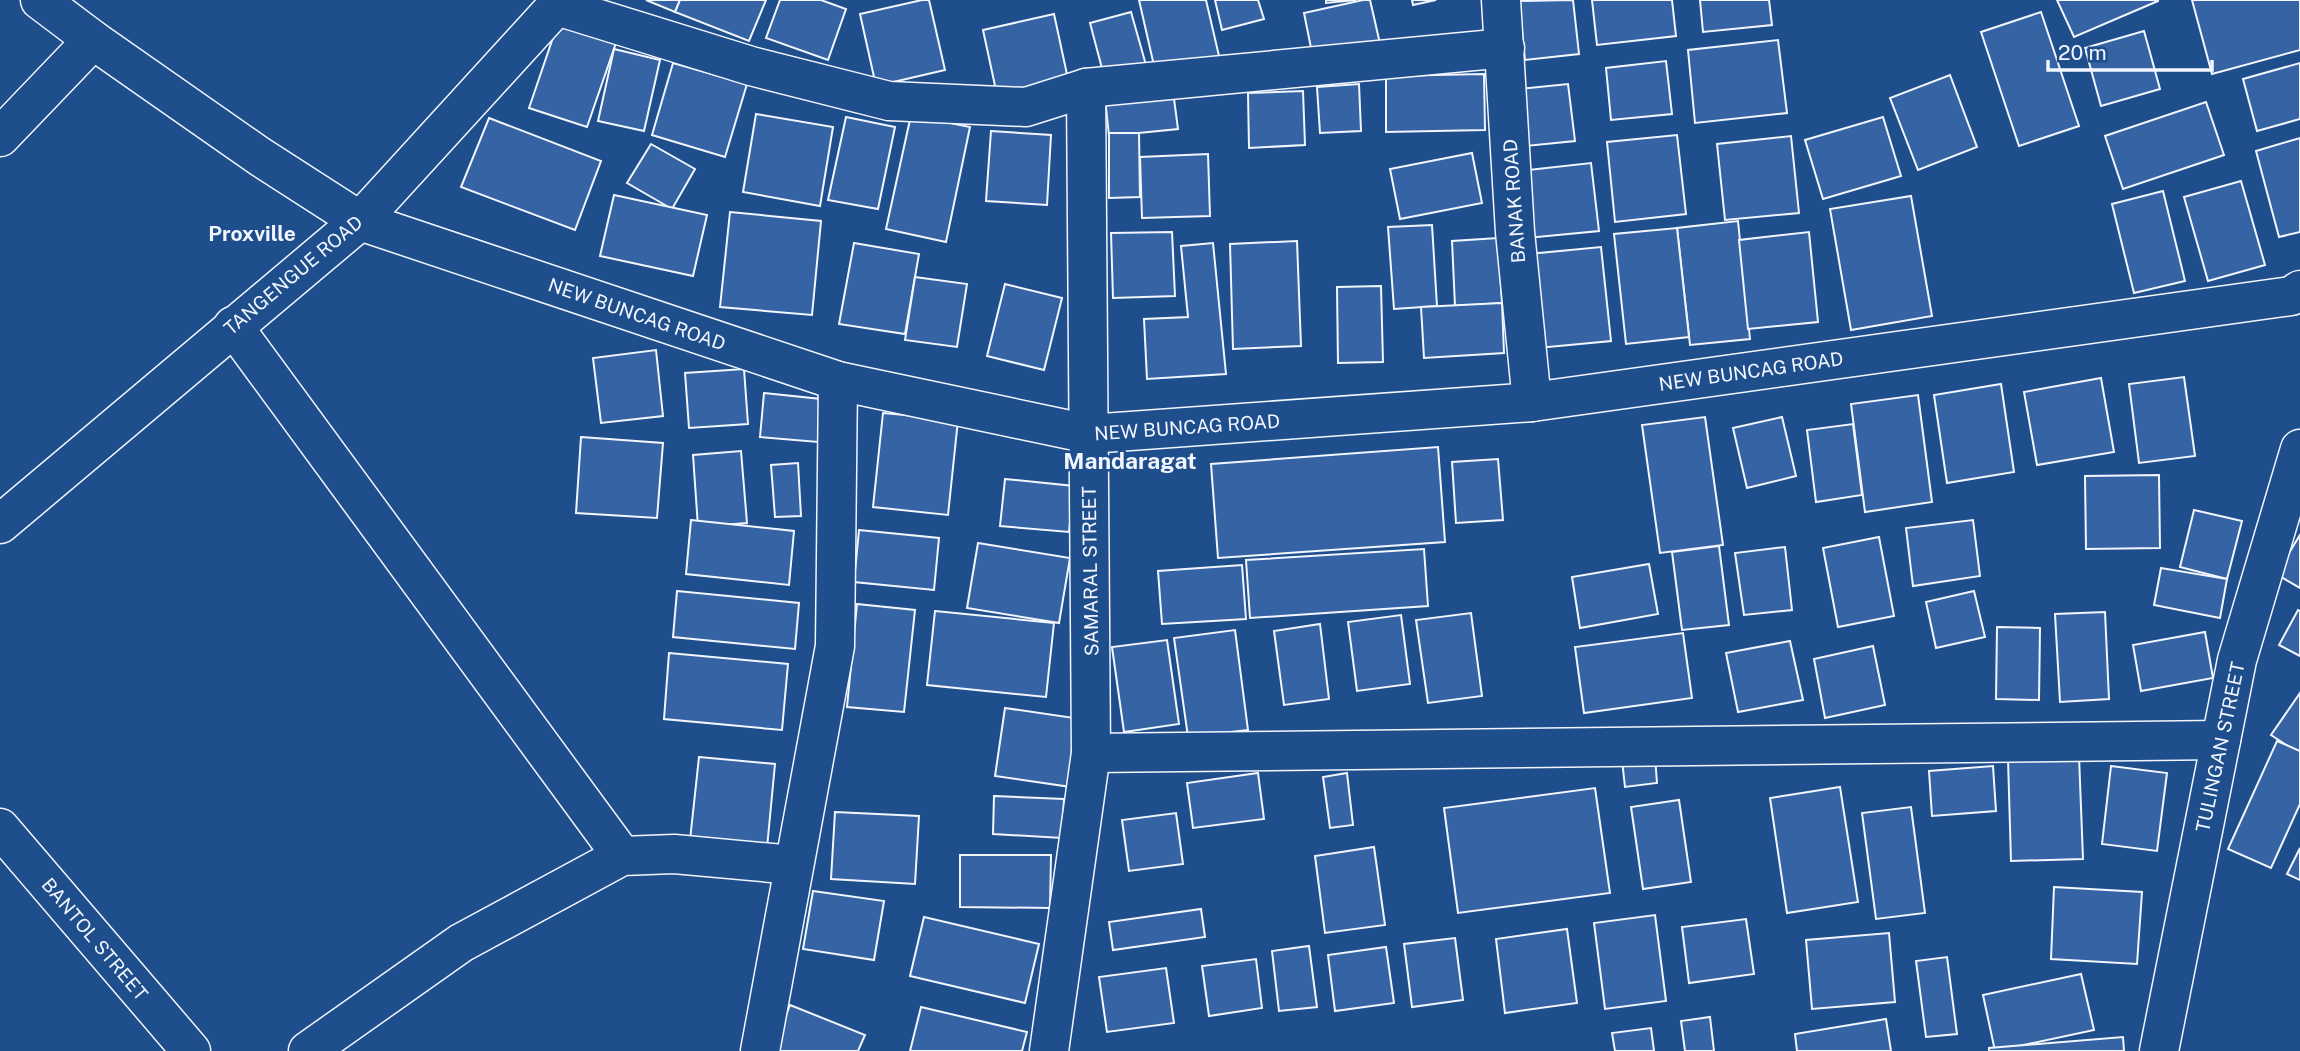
<svg xmlns="http://www.w3.org/2000/svg" width="2300" height="1051" font-family="'Public Sans',sans-serif">
	<style>
		.building { fill: #3563a3; stroke: #f2f6ff; stroke-width: 2 }
		.lines { fill: none; stroke-linecap: round; stroke-linejoin: round }
		.street-casing { stroke: #f2f6ff; stroke-width: 41 }
		.street { stroke: #1f4e8c; stroke-width: 38 }
		.labels { text-anchor: middle; stroke-width: 5; stroke-linejoin: round; paint-order: stroke }
		.street-label { font-size: 19px; fill: #f2f6ff; stroke: #1f4e8c }
		.neighbourhood-label { font-size: 21px; font-weight: bold; fill: #f2f6ff; stroke: #1f4e8c }
		.quarter-label { font-size: 23px; font-weight: bold; fill: #f2f6ff; stroke: #1f4e8c }
	</style>
	<rect width="100%" height="100%" fill="#1f4e8c"/>
	<g class="building">
		<polygon points="646,0 680,0 675,12"/>
		<polygon points="680,0 766,0 749,41 675,12"/>
		<polygon points="780,0 821,0 846,9 828,60 766,38"/>
		<polygon points="922,0 929,0 945,70 876,86 860,14"/>
		<polygon points="1139,0 1206,0 1219,56 1155,70"/>
		<polygon points="1215,0 1258,0 1264,19 1222,30"/>
		<polygon points="1326,0 1356,0 1326,3"/>
		<polygon points="1363,0 1370,0 1381,48 1314,63 1304,13"/>
		<polygon points="1412,0 1436,0 1413,5"/>
		<polygon points="1573,0 1579,54 1525,60 1519,1"/>
		<polygon points="1592,0 1672,0 1676,36 1597,45"/>
		<polygon points="1700,0 1769,0 1772,25 1703,32"/>
		<polygon points="2057,0 2158,0 2158,1 2074,37"/>
		<polygon points="2192,0 2300,0 2300,50 2212,74"/>
		<polygon points="1131,12 1146,65 1104,76 1090,23"/>
		<polygon points="2041,12 2079,126 2019,146 1981,32"/>
		<polygon points="1054,14 1068,79 997,95 983,30"/>
		<polygon points="559,20 617,40 587,127 529,108"/>
		<polygon points="2144,31 2160,89 2101,106 2085,48"/>
		<polygon points="1778,40 1787,113 1695,123 1688,50"/>
		<polygon points="614,49 660,60 644,131 598,121"/>
		<polygon points="1666,61 1672,114 1611,120 1606,68"/>
		<polygon points="673,63 747,84 725,157 652,135"/>
		<polygon points="2300,63 2300,119 2257,131 2243,79"/>
		<polygon points="1484,74 1485,130 1386,132 1386,76"/>
		<polygon points="1950,75 1977,147 1918,170 1890,98"/>
		<polygon points="1359,84 1361,131 1320,133 1317,87"/>
		<polygon points="1568,84 1575,141 1526,146 1519,89"/>
		<polygon points="1173,91 1178,129 1109,136 1105,98"/>
		<polygon points="1303,91 1305,145 1249,148 1248,93"/>
		<polygon points="2206,102 2224,155 2123,189 2105,136"/>
		<polygon points="756,114 833,127 820,206 743,192"/>
		<polygon points="911,115 970,127 946,242 886,229"/>
		<polygon points="846,117 895,127 878,209 828,200"/>
		<polygon points="1883,117 1901,176 1823,199 1805,140"/>
		<polygon points="489,118 601,161 575,230 461,187"/>
		<polygon points="991,131 1051,135 1047,205 986,201"/>
		<polygon points="1109,133 1139,133 1140,197 1109,198"/>
		<polygon points="1677,135 1686,214 1615,222 1607,142"/>
		<polygon points="1791,136 1799,213 1725,220 1717,144"/>
		<polygon points="2300,138 2300,232 2279,237 2256,151"/>
		<polygon points="651,144 695,169 672,209 627,183"/>
		<polygon points="1472,153 1482,203 1400,219 1390,169"/>
		<polygon points="1208,154 1210,216 1142,218 1140,157"/>
		<polygon points="1591,163 1599,231 1527,238 1520,171"/>
		<polygon points="2241,181 2265,265 2208,281 2184,197"/>
		<polygon points="2163,191 2185,281 2134,293 2112,204"/>
		<polygon points="614,195 707,215 693,276 600,256"/>
		<polygon points="1911,196 1932,316 1851,330 1830,209"/>
		<polygon points="730,212 821,221 812,315 720,307"/>
		<polygon points="1738,221 1750,339 1690,345 1677,228"/>
		<polygon points="1432,225 1437,306 1394,309 1388,227"/>
		<polygon points="1677,228 1689,337 1626,344 1614,234"/>
		<polygon points="1172,232 1175,296 1113,298 1111,233"/>
		<polygon points="1809,232 1818,322 1748,329 1739,240"/>
		<polygon points="1498,238 1502,303 1455,306 1452,241"/>
		<polygon points="1297,241 1301,346 1233,349 1230,244"/>
		<polygon points="854,243 919,254 905,334 839,324"/>
		<polygon points="1213,243 1226,374 1147,379 1144,319 1188,317 1181,246"/>
		<polygon points="1601,247 1611,341 1538,348 1529,254"/>
		<polygon points="915,277 967,284 957,347 905,340"/>
		<polygon points="1005,284 1062,298 1044,370 987,356"/>
		<polygon points="1381,286 1383,362 1338,363 1337,287"/>
		<polygon points="1502,303 1504,353 1424,358 1421,307"/>
		<polygon points="656,350 663,416 601,423 593,358"/>
		<polygon points="744,369 748,424 689,428 685,373"/>
		<polygon points="2184,377 2195,456 2139,463 2129,384"/>
		<polygon points="2101,378 2114,452 2037,465 2024,392"/>
		<polygon points="2001,384 2014,472 1947,483 1934,395"/>
		<polygon points="764,393 821,399 818,442 760,437"/>
		<polygon points="1918,395 1932,502 1865,512 1851,404"/>
		<polygon points="883,413 958,420 948,515 873,507"/>
		<polygon points="1705,417 1723,545 1660,553 1642,425"/>
		<polygon points="1782,417 1796,476 1747,488 1733,428"/>
		<polygon points="1853,424 1862,495 1816,502 1807,430"/>
		<polygon points="581,437 663,443 657,518 576,513"/>
		<polygon points="1438,447 1445,542 1218,558 1211,464"/>
		<polygon points="741,451 747,523 698,527 693,455"/>
		<polygon points="1498,459 1503,520 1456,523 1452,462"/>
		<polygon points="798,463 801,516 775,517 771,465"/>
		<polygon points="2159,475 2160,548 2086,549 2085,476"/>
		<polygon points="1005,479 1074,486 1069,532 1000,526"/>
		<polygon points="2194,510 2242,521 2227,579 2180,567"/>
		<polygon points="691,520 794,531 789,585 686,574"/>
		<polygon points="1973,520 1980,576 1913,586 1906,528"/>
		<polygon points="859,530 939,538 934,590 854,582"/>
		<polygon points="2300,535 2300,588 2276,574"/>
		<polygon points="1879,537 1894,616 1838,627 1823,548"/>
		<polygon points="978,543 1070,558 1059,623 967,608"/>
		<polygon points="1719,546 1729,625 1682,630 1672,552"/>
		<polygon points="1785,547 1792,610 1744,615 1735,553"/>
		<polygon points="1424,549 1428,606 1250,618 1246,560"/>
		<polygon points="1649,564 1658,614 1580,628 1572,577"/>
		<polygon points="1242,565 1246,619 1162,624 1158,571"/>
		<polygon points="2161,568 2227,579 2220,618 2154,605"/>
		<polygon points="677,591 799,603 795,649 673,637"/>
		<polygon points="1974,591 1985,637 1936,648 1926,602"/>
		<polygon points="857,604 915,610 904,712 847,707"/>
		<polygon points="2298,610 2300,611 2300,656 2279,645"/>
		<polygon points="935,611 1054,623 1046,697 927,685"/>
		<polygon points="2105,612 2109,699 2060,702 2055,614"/>
		<polygon points="1471,613 1482,696 1428,703 1416,620"/>
		<polygon points="1401,615 1410,684 1357,691 1348,622"/>
		<polygon points="1320,624 1329,699 1284,705 1274,631"/>
		<polygon points="1997,627 2040,628 2039,700 1996,699"/>
		<polygon points="1235,630 1248,730 1188,737 1174,638"/>
		<polygon points="2205,632 2213,678 2141,691 2133,645"/>
		<polygon points="1683,633 1692,698 1584,713 1575,647"/>
		<polygon points="1167,640 1179,724 1124,732 1112,647"/>
		<polygon points="1790,641 1803,700 1738,712 1726,653"/>
		<polygon points="1873,646 1885,705 1825,718 1814,659"/>
		<polygon points="669,653 788,664 782,730 664,719"/>
		<polygon points="2300,693 2300,754 2271,735"/>
		<polygon points="1005,708 1081,719 1071,787 995,776"/>
		<polygon points="2277,741 2300,751 2300,804 2271,868 2228,849"/>
		<polygon points="1655,756 1657,783 1625,787 1622,760"/>
		<polygon points="2079,756 2083,859 2011,861 2008,759"/>
		<polygon points="699,757 775,764 767,848 690,840"/>
		<polygon points="1993,766 1996,811 1932,816 1929,771"/>
		<polygon points="2111,766 2167,773 2157,851 2102,844"/>
		<polygon points="1258,773 1264,819 1193,828 1187,783"/>
		<polygon points="1347,773 1353,825 1330,828 1323,777"/>
		<polygon points="1840,787 1858,902 1787,913 1770,798"/>
		<polygon points="1595,788 1610,893 1458,913 1444,808"/>
		<polygon points="994,796 1064,799 1062,838 993,834"/>
		<polygon points="1679,800 1691,882 1643,889 1631,807"/>
		<polygon points="1911,807 1925,913 1876,919 1862,813"/>
		<polygon points="835,812 919,816 915,884 831,879"/>
		<polygon points="1176,813 1183,864 1129,871 1122,820"/>
		<polygon points="1374,847 1385,925 1325,933 1315,856"/>
		<polygon points="2300,848 2300,880 2287,874"/>
		<polygon points="960,855 1051,855 1050,908 960,907"/>
		<polygon points="2054,887 2142,892 2137,964 2051,959"/>
		<polygon points="813,891 884,901 874,960 803,949"/>
		<polygon points="1201,909 1205,937 1113,950 1109,922"/>
		<polygon points="1655,915 1666,1001 1605,1009 1594,923"/>
		<polygon points="924,917 1039,944 1025,1003 910,976"/>
		<polygon points="1746,919 1754,974 1689,983 1682,927"/>
		<polygon points="1567,929 1577,1003 1505,1013 1496,939"/>
		<polygon points="1889,933 1895,1002 1812,1009 1806,940"/>
		<polygon points="1455,938 1463,1000 1412,1007 1404,944"/>
		<polygon points="1309,946 1317,1007 1279,1011 1272,951"/>
		<polygon points="1386,947 1394,1003 1335,1011 1328,955"/>
		<polygon points="1947,957 1957,1034 1926,1037 1916,961"/>
		<polygon points="1256,959 1262,1008 1209,1016 1202,966"/>
		<polygon points="1166,968 1174,1023 1107,1032 1099,977"/>
		<polygon points="2081,974 2094,1030 1995,1051 1983,995"/>
		<polygon points="790,1005 865,1035 858,1051 772,1051"/>
		<polygon points="921,1007 1027,1032 1022,1051 910,1051"/>
		<polygon points="1710,1017 1714,1051 1685,1051 1681,1021"/>
		<polygon points="1886,1019 1891,1051 1797,1051 1795,1034"/>
		<polygon points="1651,1028 1654,1051 1615,1051 1612,1033"/>
		<polygon points="2123,1037 2124,1051 1989,1051 1989,1048"/>
	</g>
	<g class="lines">
		<g class="street-casing">
			<g id="street">
				<polyline points="40,0 93,40 259,156 360,221 838,381 1089,434 1532,402 2291,296 2300,290"/>
				<polyline points="1501,0 1515,232 1532,402"/>
				<polyline points="557,6 751,66 889,101 1026,107 1086,88 1505,48"/>
				<polyline points="0,137 93,40"/>
				<polyline points="233,326 622,856"/>
				<polyline points="0,524 360,221 562,0"/>
				<polyline points="1091,753 2221,740"/>
				<polyline points="0,828 191,1051"/>
				<polyline points="308,1051 461,943 622,856 674,854 794,865"/>
				<polyline points="760,1051 835,646 838,381"/>
				<polyline points="1049,1051 1091,753 1086,88"/>
				<polyline points="2159,1051 2237,660 2300,449"/>
			</g>
		</g>
		<use href="#street" class="street"/>
	</g>
	<g class="labels">
		<g class="street-label">
			<text transform="translate(1514 201) rotate(-94)" y="7">BANAK ROAD</text>
			<text transform="translate(293 275) rotate(-40)" y="7">TANGENGUE ROAD</text>
			<text transform="translate(637 314) rotate(19)" y="7">NEW BUNCAG ROAD</text>
			<text transform="translate(1751 371) rotate(-8)" y="7">NEW BUNCAG ROAD</text>
			<text transform="translate(1187 427) rotate(-4)" y="7">NEW BUNCAG ROAD</text>
			<text transform="translate(1090 571) rotate(-91)" y="7">SAMARAL STREET</text>
			<text transform="translate(2220 747) rotate(-78)" y="7">TULINGAN STREET</text>
			<text transform="translate(95 939) rotate(50)" y="7">BANTOL STREET</text>
		</g>
		<g class="neighbourhood-label">
			<text x="252" y="241">Proxville</text>
		</g>
		<g class="quarter-label">
			<text x="1130" y="469">Mandaragat</text>
		</g>
	</g>
	<path d="M2048 60v10h164v-10" fill="none" stroke="#f2f6ff" stroke-width="3.5"/>
	<text x="2058" y="60" font-size="21" fill="#f2f6ff" stroke="#1f4e8c" stroke-width="5" paint-order="stroke">20 m</text>
</svg>
